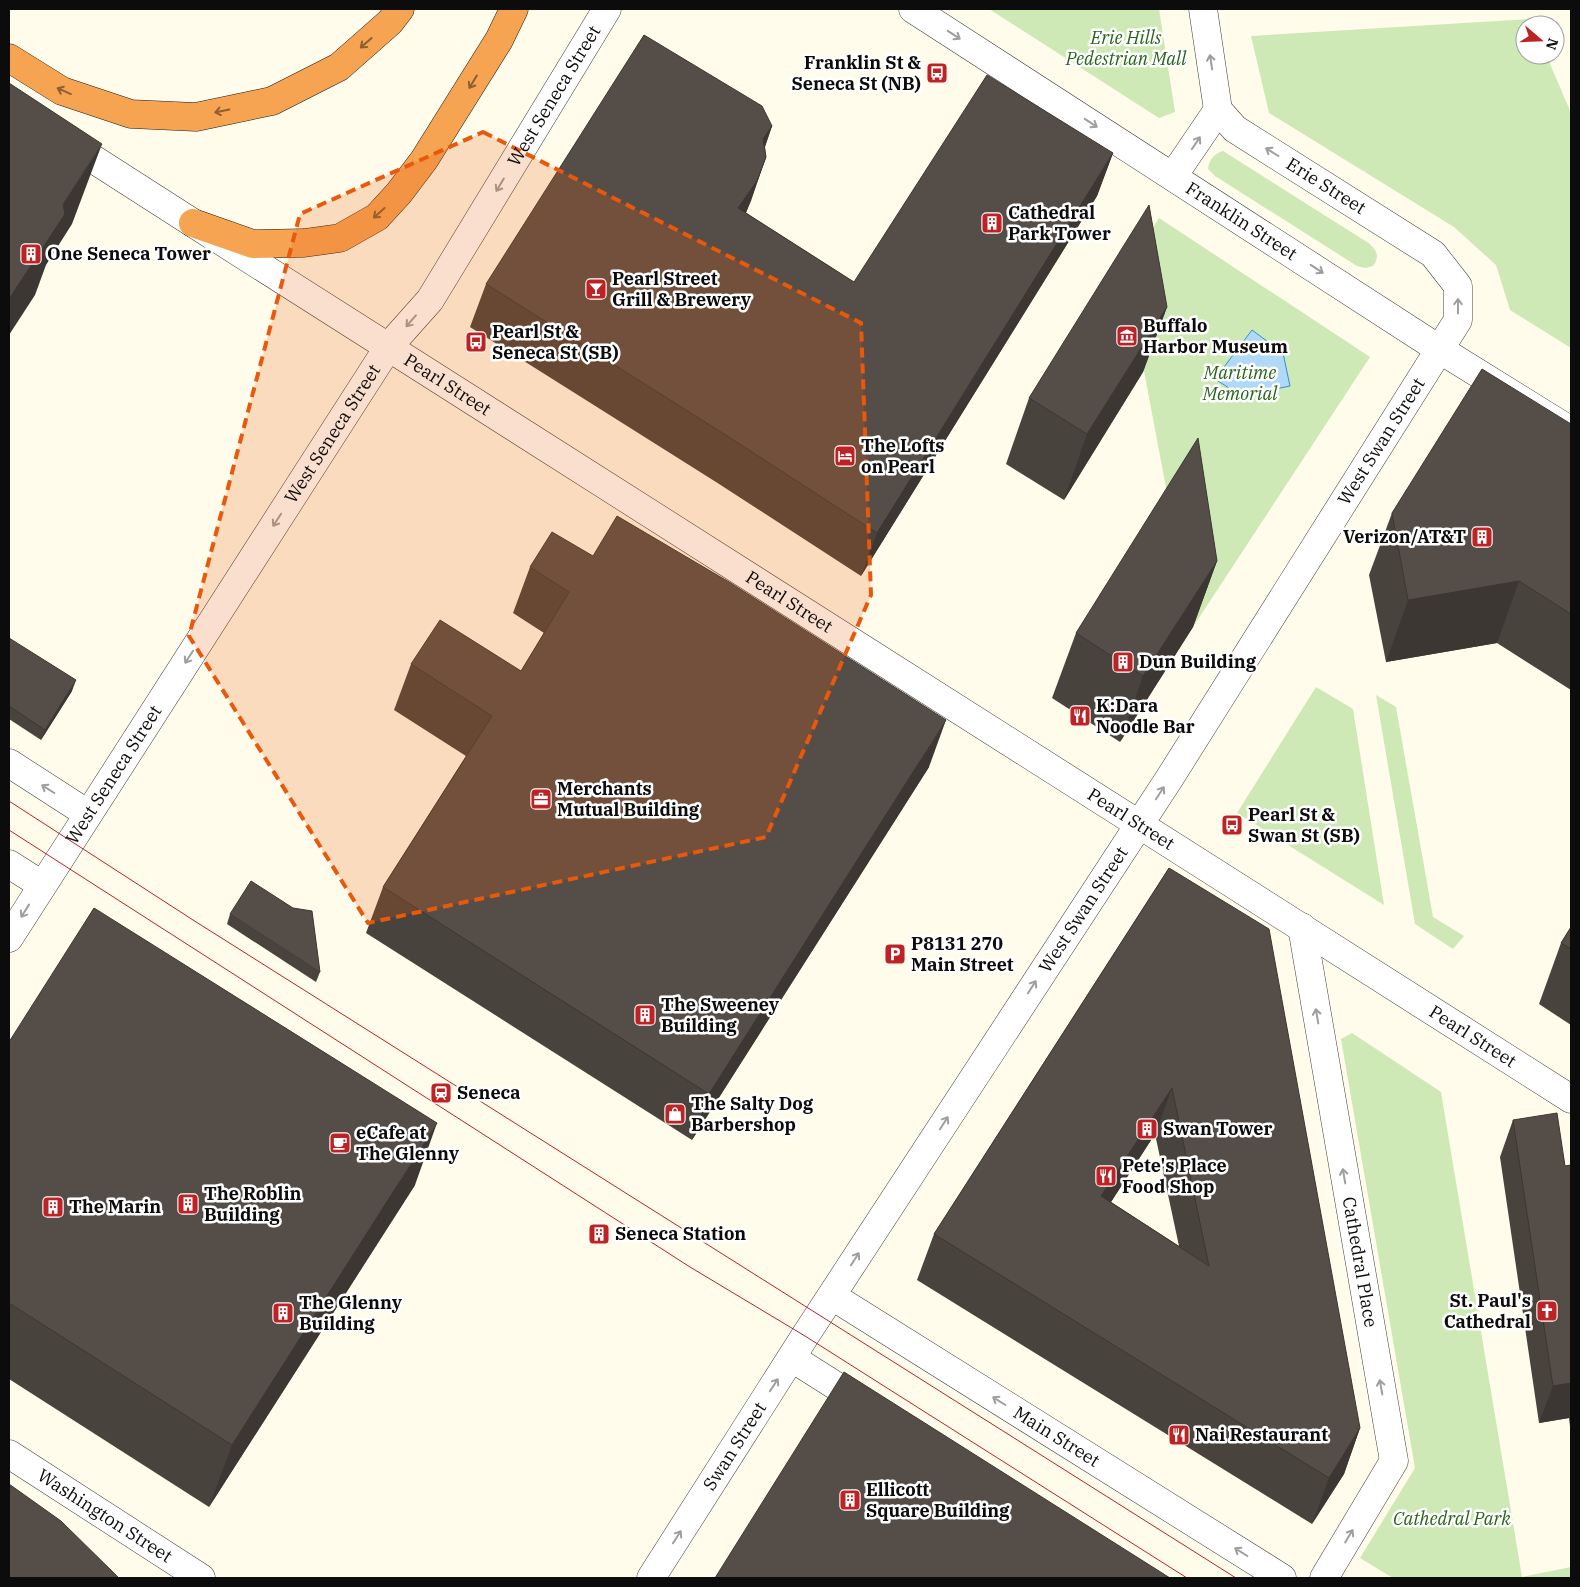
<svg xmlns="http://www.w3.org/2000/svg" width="1580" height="1587" font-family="'IBM Plex Serif',serif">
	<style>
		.green { fill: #cee9b5 }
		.water { fill: #afd9f7; stroke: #368ccf }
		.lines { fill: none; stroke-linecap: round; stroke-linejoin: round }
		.minor-casing { stroke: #3f3f3f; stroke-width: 29 }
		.highway-casing { stroke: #1d1d1d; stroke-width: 29 }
		.minor { stroke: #fff; stroke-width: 28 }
		.highway { stroke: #f6a352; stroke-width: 28 }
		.tram { stroke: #bd2324; stroke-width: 1 }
		.wall { fill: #49433e; fill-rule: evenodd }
		.shaded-wall { fill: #3c3732 }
		.building { fill: #554e48; stroke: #3c3732; fill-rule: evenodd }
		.oneway { stroke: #9e9e9e }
		.oneway2 { stroke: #8d5f32 }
		.marked { fill: #e8590c; fill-opacity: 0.2; stroke: #e8590c; stroke-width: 4; stroke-dasharray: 10 6; stroke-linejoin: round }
		.labels { text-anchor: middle; stroke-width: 5; stroke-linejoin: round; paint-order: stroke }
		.park-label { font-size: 18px; font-style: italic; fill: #28641c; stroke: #fff }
		.poi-label { font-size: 18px; font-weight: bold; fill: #0c0c0c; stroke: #fff; text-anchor: start }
		.street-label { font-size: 18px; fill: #0c0c0c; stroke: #fff }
	</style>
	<rect width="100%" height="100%" fill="#fffceb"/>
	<g class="green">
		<polygon points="989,9 1159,9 1175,112 1159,118"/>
		<polygon points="1548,18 1548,25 1525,25 1525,55 1550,55 1550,64 1571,113 1571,348 1510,310 1496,265 1454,227 1269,113 1251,36"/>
		<path d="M1223,151L1370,244C1377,252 1380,256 1373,266L1365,268L1357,266L1215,176L1208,169C1209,159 1214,154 1223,151Z"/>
		<polygon points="1159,218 1370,357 1193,627 1177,521 1170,509 1125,270"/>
		<polygon points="1316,687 1353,709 1384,905 1237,813"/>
		<polygon points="1376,695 1396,707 1433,917 1464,936 1453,949 1415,924"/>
		<polygon points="1352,1033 1441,1092 1522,1577 1571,1567 1571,1578 1393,1578 1360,1558 1415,1468 1341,1039"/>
	</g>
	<polygon class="water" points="1252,330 1283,353 1290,386 1241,396 1215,379"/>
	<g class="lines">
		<g class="minor-casing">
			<g id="minor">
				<path id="s1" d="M913,9L1439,349L1571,431"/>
				<path id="s2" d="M9,105L193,223L1571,1099"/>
				<polyline points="1173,176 1218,110"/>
				<polyline points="9,763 88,814"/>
				<polyline points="9,864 42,885"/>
				<path id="s3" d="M1302,927L1394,1461L1324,1578"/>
				<path id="s4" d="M9,938L389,346L430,300L607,9"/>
				<path id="s5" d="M832,1296L1282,1578"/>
				<polyline points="792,1358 866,1405"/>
				<path id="s6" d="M9,1454L201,1578"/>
				<path id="s7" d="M651,1578L805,1336L1169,779L1458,320V286L1433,254L1235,129L1218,110L1203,9"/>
			</g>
		</g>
		<g class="highway-casing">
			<g id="highway">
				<polyline points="9,58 62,91 131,114 196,117 272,101 339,67 390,22 400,9"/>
				<polyline points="193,223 253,244 304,243 340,238 377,217 399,193 424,160 499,40 514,9"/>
			</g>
		</g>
		<use href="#minor" class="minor"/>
		<use href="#highway" class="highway"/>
		<g class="tram">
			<polyline points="9,801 193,920 1236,1578"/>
			<polyline points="9,830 690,1267 805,1336 1187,1578"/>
		</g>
	</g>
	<g class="wall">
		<polygon points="772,126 765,147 766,157 746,213 854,282 1113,153 1097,196 861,576 716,482 470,327 486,284"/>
		<polygon points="1167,307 1143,372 1064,500 1006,464 1029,398"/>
		<polygon points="1571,424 1571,690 1497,643 1386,662 1369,575 1392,513"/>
		<polygon points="1217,561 1193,627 1120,742 1052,698 1076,633"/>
		<polygon points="530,567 929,767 692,1140 366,933 383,887 466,756 394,710 411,664 521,671 544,633 513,613"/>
		<polygon points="9,638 72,691 41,740 9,719"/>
		<path d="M1169,868L1360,1428L1344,1474L1312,1524L917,1280L934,1234ZM1155,1134L1179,1246L1111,1202Z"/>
		<polygon points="230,914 320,972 316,982 227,924"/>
		<polygon points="1571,927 1571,1025 1539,1004 1561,943"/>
		<polygon points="9,1042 415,1185 209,1507 9,1379"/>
		<polygon points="1513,1120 1565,1166 1571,1165 1571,1435 1569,1418 1539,1423 1500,1157"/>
	</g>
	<g class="shaded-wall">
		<polygon points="772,126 757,169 763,139"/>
		<polygon points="102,144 72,224 46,265 35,295 9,335 9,299 63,204"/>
		<polygon points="1113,153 1097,196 861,576 877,533"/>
		<polygon points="766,157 751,201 741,224 738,208"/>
		<polygon points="1167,307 1143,372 1064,500 1087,434"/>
		<polygon points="1217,561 1193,627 1120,742 1143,676"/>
		<polygon points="1519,581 1497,643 1386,662 1408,600"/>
		<polygon points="76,680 72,691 41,740 45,730"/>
		<polygon points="946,720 929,767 692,1140 709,1094"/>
		<polygon points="1172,1088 1155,1134 1085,1242 1101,1196"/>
		<polygon points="437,1123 415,1185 209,1507 232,1445"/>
		<polygon points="1571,1383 1571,1411 1569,1418 1539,1423 1553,1386"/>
		<polygon points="1360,1428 1344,1474 1312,1524 1329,1478"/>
	</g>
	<g class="building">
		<polygon points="644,35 762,106 772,126 763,139 766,157 757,181 738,208 854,282 987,75 1113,153 877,533 732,439 486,284"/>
		<polygon points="9,83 102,144 63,204 65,214 9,299"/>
		<polygon points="1149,205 1167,307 1087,434 1029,398"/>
		<polygon points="1482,369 1571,424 1571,614 1519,581 1408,600 1392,513"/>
		<polygon points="1198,438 1217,561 1143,676 1076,633"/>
		<polygon points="617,516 729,582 946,720 709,1094 383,887 492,716 411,664 440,620 521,671 569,592 530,567 552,532 593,556"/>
		<polygon points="9,638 76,680 45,730 9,706"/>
		<path d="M1169,868L1269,929L1360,1428L1329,1478L934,1234ZM1172,1088L1209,1266L1101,1196Z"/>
		<polygon points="251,881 293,908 312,911 320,972 230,914"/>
		<polygon points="94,908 437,1123 232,1445 9,1303 9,1042"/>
		<polygon points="1571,927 1571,949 1561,943"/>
		<polygon points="1557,1113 1565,1166 1571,1165 1571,1383 1553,1386 1513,1120"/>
		<polygon points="844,1372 1170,1578 715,1578"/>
		<polygon points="9,1484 61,1521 119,1578 9,1578"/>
	</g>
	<defs><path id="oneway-shaft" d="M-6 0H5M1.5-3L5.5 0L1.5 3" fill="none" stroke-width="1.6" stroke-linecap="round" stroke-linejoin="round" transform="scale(1.25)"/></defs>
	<g class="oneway">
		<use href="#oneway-shaft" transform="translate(954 35) rotate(33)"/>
		<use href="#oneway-shaft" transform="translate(1211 62) rotate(-99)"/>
		<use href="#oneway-shaft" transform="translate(1091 123) rotate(33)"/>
		<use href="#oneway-shaft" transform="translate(1196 143) rotate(-56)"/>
		<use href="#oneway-shaft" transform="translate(1272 152) rotate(-148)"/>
		<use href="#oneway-shaft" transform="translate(500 185) rotate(121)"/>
		<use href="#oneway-shaft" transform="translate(1317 269) rotate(33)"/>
		<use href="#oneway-shaft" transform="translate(1458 306) rotate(-90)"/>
		<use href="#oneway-shaft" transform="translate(411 321) rotate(131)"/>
		<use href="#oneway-shaft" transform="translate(277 520) rotate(123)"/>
		<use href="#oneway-shaft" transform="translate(189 657) rotate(123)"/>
		<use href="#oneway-shaft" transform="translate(48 789) rotate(-148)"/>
		<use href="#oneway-shaft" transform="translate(1160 793) rotate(-57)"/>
		<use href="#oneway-shaft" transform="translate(25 911) rotate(122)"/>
		<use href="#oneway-shaft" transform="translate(1032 987) rotate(-57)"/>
		<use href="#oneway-shaft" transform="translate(1317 1016) rotate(-100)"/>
		<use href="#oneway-shaft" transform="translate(944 1123) rotate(-57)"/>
		<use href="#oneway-shaft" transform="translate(1344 1176) rotate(-100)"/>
		<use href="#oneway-shaft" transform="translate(855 1259) rotate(-57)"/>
		<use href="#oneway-shaft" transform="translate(774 1385) rotate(-57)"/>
		<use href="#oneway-shaft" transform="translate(1381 1387) rotate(-100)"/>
		<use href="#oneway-shaft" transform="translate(999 1401) rotate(-148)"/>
		<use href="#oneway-shaft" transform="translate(1349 1536) rotate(-59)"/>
		<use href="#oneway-shaft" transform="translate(677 1537) rotate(-57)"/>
		<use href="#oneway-shaft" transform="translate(1241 1552) rotate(-148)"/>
	</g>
	<g class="oneway2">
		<use href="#oneway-shaft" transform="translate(366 43) rotate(139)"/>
		<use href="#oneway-shaft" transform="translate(473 82) rotate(121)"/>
		<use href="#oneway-shaft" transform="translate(64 91) rotate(-156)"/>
		<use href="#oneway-shaft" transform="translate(222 111) rotate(169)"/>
		<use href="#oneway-shaft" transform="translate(379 213) rotate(138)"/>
	</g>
	<path class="marked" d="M483,132L861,323L871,595L766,837L368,923L189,636L300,214Z"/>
	<defs>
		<g id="bus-square" transform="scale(1.125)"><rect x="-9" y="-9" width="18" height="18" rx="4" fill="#bd2324" stroke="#fff"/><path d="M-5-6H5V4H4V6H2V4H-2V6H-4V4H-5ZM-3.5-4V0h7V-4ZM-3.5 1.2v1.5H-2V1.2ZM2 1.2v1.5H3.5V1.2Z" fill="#fff"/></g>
		<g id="building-square" transform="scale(1.125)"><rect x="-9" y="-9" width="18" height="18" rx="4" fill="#bd2324" stroke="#fff"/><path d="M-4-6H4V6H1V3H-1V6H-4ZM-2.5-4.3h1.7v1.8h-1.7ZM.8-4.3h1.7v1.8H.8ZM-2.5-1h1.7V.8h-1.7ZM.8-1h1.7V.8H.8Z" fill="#fff"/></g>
		<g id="bar-square" transform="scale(1.125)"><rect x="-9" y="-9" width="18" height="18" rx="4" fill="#bd2324" stroke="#fff"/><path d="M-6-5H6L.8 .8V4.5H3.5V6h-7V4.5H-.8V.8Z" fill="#fff"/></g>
		<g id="museum-square" transform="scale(1.125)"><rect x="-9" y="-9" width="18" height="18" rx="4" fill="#bd2324" stroke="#fff"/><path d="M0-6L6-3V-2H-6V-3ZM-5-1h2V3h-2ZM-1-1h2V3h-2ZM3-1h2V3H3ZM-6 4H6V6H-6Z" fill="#fff"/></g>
		<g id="hotel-square" transform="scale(1.125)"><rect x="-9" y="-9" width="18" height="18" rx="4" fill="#bd2324" stroke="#fff"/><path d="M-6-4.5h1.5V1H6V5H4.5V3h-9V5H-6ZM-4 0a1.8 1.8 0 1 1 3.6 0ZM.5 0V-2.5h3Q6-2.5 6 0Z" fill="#fff"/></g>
		<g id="restaurant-square" transform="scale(1.125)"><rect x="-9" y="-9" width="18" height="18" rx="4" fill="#bd2324" stroke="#fff"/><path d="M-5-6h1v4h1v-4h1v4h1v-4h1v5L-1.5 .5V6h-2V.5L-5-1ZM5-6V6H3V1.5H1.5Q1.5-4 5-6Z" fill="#fff"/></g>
		<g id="office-square" transform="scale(1.125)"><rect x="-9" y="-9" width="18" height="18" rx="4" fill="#bd2324" stroke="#fff"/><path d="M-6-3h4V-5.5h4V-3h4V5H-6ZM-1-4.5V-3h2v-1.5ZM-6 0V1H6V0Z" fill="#fff"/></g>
		<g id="parking-square" transform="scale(1.125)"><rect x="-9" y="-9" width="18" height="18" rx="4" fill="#bd2324" stroke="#fff"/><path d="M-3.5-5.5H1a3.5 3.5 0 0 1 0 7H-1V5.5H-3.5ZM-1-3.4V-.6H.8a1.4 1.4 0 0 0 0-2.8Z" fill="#fff"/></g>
		<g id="station-square" transform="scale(1.125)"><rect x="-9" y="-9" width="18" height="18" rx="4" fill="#bd2324" stroke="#fff"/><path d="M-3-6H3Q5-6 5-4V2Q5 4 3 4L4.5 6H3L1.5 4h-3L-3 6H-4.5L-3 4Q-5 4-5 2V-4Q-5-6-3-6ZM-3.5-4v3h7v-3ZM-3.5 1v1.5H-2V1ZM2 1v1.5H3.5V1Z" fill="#fff"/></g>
		<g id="shop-square" transform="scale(1.125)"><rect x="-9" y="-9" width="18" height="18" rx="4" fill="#bd2324" stroke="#fff"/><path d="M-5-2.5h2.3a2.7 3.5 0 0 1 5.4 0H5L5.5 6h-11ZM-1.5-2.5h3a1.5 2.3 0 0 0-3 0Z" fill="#fff"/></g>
		<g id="cafe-square" transform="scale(1.125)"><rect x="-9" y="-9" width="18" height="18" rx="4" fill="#bd2324" stroke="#fff"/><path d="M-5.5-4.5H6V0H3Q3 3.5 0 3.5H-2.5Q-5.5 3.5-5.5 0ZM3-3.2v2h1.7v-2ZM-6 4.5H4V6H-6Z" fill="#fff"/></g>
		<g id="church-square" transform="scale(1.125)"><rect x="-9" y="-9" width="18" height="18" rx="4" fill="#bd2324" stroke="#fff"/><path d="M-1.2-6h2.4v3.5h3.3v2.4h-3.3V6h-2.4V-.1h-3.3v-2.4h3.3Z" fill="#fff"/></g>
	</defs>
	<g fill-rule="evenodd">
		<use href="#bus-square" x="937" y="73"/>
		<use href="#building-square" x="992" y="223"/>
		<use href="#building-square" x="31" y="254"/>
		<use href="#bar-square" x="596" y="289"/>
		<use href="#museum-square" x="1127" y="336"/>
		<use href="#bus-square" x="476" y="342"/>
		<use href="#hotel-square" x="845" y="456"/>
		<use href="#building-square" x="1482" y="537"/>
		<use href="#building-square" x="1123" y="662"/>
		<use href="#restaurant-square" x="1080" y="716"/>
		<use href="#office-square" x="541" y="799"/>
		<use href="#bus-square" x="1232" y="825"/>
		<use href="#parking-square" x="895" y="954"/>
		<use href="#building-square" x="645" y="1015"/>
		<use href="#station-square" x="441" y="1093"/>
		<use href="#shop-square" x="675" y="1114"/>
		<use href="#building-square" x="1147" y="1129"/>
		<use href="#cafe-square" x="340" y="1143"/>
		<use href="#restaurant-square" x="1106" y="1176"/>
		<use href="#building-square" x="188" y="1204"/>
		<use href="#building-square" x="53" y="1207"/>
		<use href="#building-square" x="599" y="1234"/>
		<use href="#church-square" x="1547" y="1311"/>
		<use href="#building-square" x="283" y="1313"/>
		<use href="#restaurant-square" x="1179" y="1435"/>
		<use href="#building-square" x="850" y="1500"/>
	</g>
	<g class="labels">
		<g class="park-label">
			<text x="1126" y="44">Erie Hills<tspan x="1126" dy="21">Pedestrian Mall</tspan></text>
			<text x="1240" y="379">Maritime<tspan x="1240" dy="21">Memorial</tspan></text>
			<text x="1452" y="1525">Cathedral Park</text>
		</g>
		<g class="poi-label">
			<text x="921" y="69" text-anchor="end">Franklin St &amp;<tspan x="921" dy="21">Seneca St (NB)</tspan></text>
			<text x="1008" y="219">Cathedral<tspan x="1008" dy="21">Park Tower</tspan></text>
			<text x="47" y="260">One Seneca Tower</text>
			<text x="612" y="285">Pearl Street<tspan x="612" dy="21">Grill &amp; Brewery</tspan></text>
			<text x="1143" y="332">Buffalo<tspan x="1143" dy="21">Harbor Museum</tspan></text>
			<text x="492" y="338">Pearl St &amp;<tspan x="492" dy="21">Seneca St (SB)</tspan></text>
			<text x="861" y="452">The Lofts<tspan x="861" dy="21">on Pearl</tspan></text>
			<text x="1466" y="543" text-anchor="end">Verizon/AT&amp;T</text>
			<text x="1139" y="668">Dun Building</text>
			<text x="1096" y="712">K:Dara<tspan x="1096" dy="21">Noodle Bar</tspan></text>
			<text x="557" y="795">Merchants<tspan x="557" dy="21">Mutual Building</tspan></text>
			<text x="1248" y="821">Pearl St &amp;<tspan x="1248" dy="21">Swan St (SB)</tspan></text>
			<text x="911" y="950">P8131 270<tspan x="911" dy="21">Main Street</tspan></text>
			<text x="661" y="1011">The Sweeney<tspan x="661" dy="21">Building</tspan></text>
			<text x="457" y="1099">Seneca</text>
			<text x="691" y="1110">The Salty Dog<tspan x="691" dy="21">Barbershop</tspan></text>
			<text x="1163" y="1135">Swan Tower</text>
			<text x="356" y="1139">eCafe at<tspan x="356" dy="21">The Glenny</tspan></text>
			<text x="1122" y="1172">Pete's Place<tspan x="1122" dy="21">Food Shop</tspan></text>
			<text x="204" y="1200">The Roblin<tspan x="204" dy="21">Building</tspan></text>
			<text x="69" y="1213">The Marin</text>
			<text x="615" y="1240">Seneca Station</text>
			<text x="1531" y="1307" text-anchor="end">St. Paul's<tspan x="1531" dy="21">Cathedral</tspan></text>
			<text x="299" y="1309">The Glenny<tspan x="299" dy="21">Building</tspan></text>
			<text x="1195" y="1441">Nai Restaurant</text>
			<text x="866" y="1496">Ellicott<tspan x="866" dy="21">Square Building</tspan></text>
		</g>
		<g class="street-label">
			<text dy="6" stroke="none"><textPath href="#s4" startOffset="1004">West Seneca Street</textPath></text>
			<text transform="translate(1326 186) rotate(32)" y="6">Erie Street</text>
			<text dy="6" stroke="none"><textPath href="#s1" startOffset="391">Franklin Street</textPath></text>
			<text dy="6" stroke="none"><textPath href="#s2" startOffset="520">Pearl Street</textPath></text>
			<text dy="6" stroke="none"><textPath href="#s4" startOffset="599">West Seneca Street</textPath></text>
			<text dy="6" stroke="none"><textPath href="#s7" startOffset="1351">West Swan Street</textPath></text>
			<text dy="6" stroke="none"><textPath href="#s2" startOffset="925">Pearl Street</textPath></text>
			<text dy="6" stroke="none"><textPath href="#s4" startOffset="194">West Seneca Street</textPath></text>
			<text dy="6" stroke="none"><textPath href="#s2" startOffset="1330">Pearl Street</textPath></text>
			<text dy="6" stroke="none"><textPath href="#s7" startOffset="796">West Swan Street</textPath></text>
			<text dy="6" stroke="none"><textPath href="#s2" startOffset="1735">Pearl Street</textPath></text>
			<text dy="6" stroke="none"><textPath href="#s3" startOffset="340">Cathedral Place</textPath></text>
			<text dy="6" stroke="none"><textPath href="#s5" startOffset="265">Main Street</textPath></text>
			<text dy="6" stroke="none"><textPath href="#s7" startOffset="156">Swan Street</textPath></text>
			<text dy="6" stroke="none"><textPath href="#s6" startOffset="114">Washington Street</textPath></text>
		</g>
	</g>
	<rect width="1580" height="1587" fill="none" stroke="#0c0c0c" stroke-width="20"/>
	<g transform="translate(1540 40) rotate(109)"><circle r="24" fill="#ffffff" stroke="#9e9e9e"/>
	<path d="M0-4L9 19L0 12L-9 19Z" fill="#bd2324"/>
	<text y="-8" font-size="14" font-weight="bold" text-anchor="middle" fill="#0c0c0c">N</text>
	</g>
</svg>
